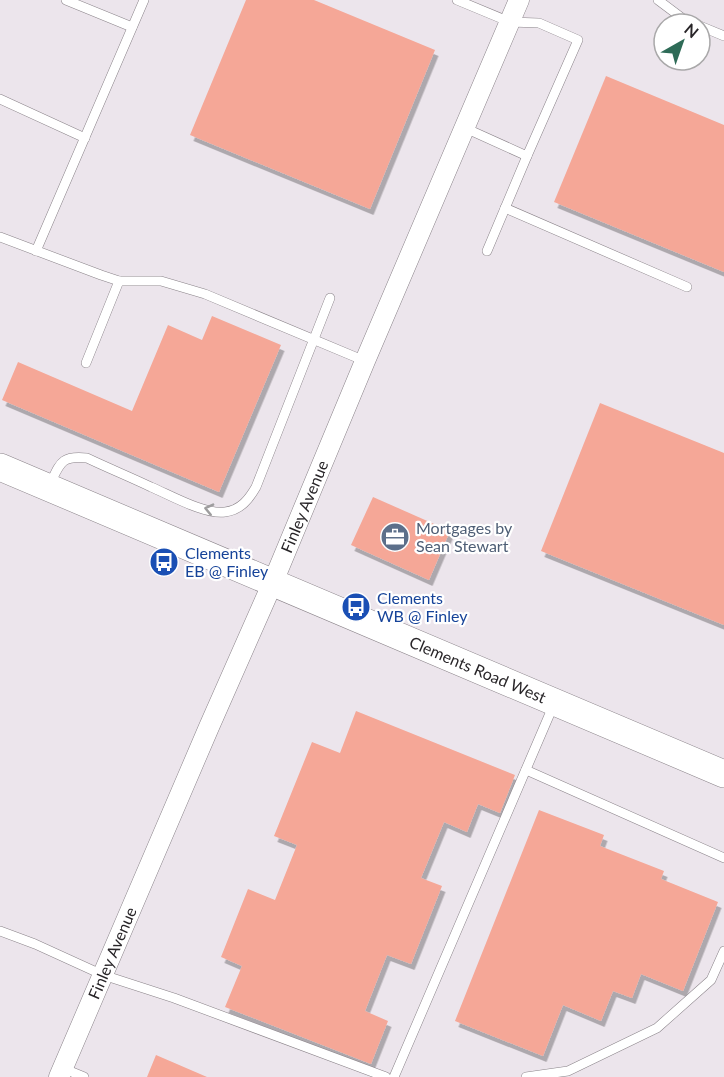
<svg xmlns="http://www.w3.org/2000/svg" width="724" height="1077" font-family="Lato,sans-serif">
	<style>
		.building { fill: #f5a797; filter: url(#shadow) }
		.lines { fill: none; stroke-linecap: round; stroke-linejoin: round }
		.lane-casing { stroke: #8a8389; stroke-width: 10 }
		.street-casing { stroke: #8a8389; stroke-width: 21 }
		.secondary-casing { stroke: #8a8389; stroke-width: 28 }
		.lane { stroke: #fff; stroke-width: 9 }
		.street { stroke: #fff; stroke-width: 20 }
		.secondary { stroke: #fff; stroke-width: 27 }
		.oneway { stroke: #9e9d9e }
		.labels { text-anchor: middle; stroke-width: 4.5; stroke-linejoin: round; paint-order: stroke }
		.street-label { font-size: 16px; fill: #282528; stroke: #fff }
		.service-label { font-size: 16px; fill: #4e5e75; stroke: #fff; text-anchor: start }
		.transit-label { font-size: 16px; fill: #164399; stroke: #fff; text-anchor: start }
	</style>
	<defs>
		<filter id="shadow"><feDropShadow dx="3.5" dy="6" stdDeviation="0" flood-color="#0004"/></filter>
	</defs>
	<rect width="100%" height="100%" fill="#ece5ec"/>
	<g class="building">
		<polygon points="246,0 314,0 435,50 370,209 190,135"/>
		<polygon points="606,76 724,125 724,272 554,202"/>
		<polygon points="212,316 281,345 219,492 2,400 18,362 132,411 168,325 202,340"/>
		<polygon points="600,403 724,453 724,625 541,551"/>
		<polygon points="373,497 450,531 429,580 351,545"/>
		<polygon points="356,711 515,775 500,813 478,804 467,832 444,822 421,878 442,886 411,964 387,955 365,1011 388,1021 371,1064 225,1007 242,966 221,957 248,889 275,900 297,845 274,836 312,742 340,753"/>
		<polygon points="539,810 604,835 600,846 664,871 661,879 718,902 683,991 641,974 632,998 613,991 601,1021 563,1005 543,1056 455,1021"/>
		<polygon points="156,1055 207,1077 147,1077"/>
	</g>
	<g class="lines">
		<g class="lane-casing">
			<g id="lane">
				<polyline points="66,0 132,27"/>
				<polyline points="457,0 510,22 539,23 578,40 527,156 465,128"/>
				<polyline points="658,0 686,21 695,24"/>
				<polyline points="700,26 724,36"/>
				<polyline points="0,99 85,138"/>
				<polyline points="505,208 687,287"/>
				<polyline points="0,237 101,275 119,281 161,281 205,294 365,361"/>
				<polyline points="36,251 144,0"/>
				<polyline points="487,251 527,156"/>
				<polyline points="86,363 119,281"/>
				<path d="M49,486C60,464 60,455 87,458C108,468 130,477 151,487C170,495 205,515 225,512C241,510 249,499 256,487L330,298"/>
				<polyline points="526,770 724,858"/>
				<polyline points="0,931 35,944 103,975 174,998 386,1077"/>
				<polyline points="62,1068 84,1077"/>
				<polyline points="394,1077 554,704"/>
				<polyline points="526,1077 568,1071 657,1028 711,980 724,951"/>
			</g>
		</g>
		<g class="street-casing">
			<g id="street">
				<path id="s1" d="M59,1077L209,727L273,582L365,361L519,0"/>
			</g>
		</g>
		<g class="secondary-casing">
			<g id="secondary">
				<path id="s2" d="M0,467L724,774"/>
			</g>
		</g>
		<use href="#lane" class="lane"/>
		<use href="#street" class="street"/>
		<use href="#secondary" class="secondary"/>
	</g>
	<defs><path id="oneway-chevron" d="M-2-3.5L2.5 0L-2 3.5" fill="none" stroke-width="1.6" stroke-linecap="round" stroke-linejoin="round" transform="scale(1.5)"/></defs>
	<use class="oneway" href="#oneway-chevron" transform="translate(209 509) rotate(-167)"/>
	<defs>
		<g id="office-disc" transform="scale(1.5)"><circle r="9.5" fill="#5c6f8a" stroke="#fff"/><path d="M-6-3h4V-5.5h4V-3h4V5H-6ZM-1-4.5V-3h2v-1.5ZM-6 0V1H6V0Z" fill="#fff"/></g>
		<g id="bus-disc" transform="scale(1.5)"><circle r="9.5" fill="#1a4fb4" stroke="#fff"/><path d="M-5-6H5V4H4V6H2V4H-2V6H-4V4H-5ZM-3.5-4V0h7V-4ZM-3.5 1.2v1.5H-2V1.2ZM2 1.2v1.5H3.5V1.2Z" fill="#fff"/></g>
	</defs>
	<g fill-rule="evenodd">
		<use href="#office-disc" x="395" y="537"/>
		<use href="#bus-disc" x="164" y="562"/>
		<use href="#bus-disc" x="356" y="607"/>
	</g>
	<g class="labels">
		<g class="street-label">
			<text dy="6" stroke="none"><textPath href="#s1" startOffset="621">Finley Avenue</textPath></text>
			<text dy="6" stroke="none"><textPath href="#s2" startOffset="519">Clements Road West</textPath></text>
			<text dy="6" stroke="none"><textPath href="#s1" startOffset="135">Finley Avenue</textPath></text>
		</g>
		<g class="service-label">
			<text x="416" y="534">Mortgages by<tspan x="416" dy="18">Sean Stewart</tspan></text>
		</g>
		<g class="transit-label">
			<text x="185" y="559">Clements<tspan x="185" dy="18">EB @ Finley</tspan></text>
			<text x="377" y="604">Clements<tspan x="377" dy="18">WB @ Finley</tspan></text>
		</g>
	</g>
	<g transform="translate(682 42) rotate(40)"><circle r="28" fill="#ffffff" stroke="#a9a8a9" stroke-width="1.5"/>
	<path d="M0-4.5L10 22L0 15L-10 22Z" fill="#2e6b57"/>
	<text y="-9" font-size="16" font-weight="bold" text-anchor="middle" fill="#282528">N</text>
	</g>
</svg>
